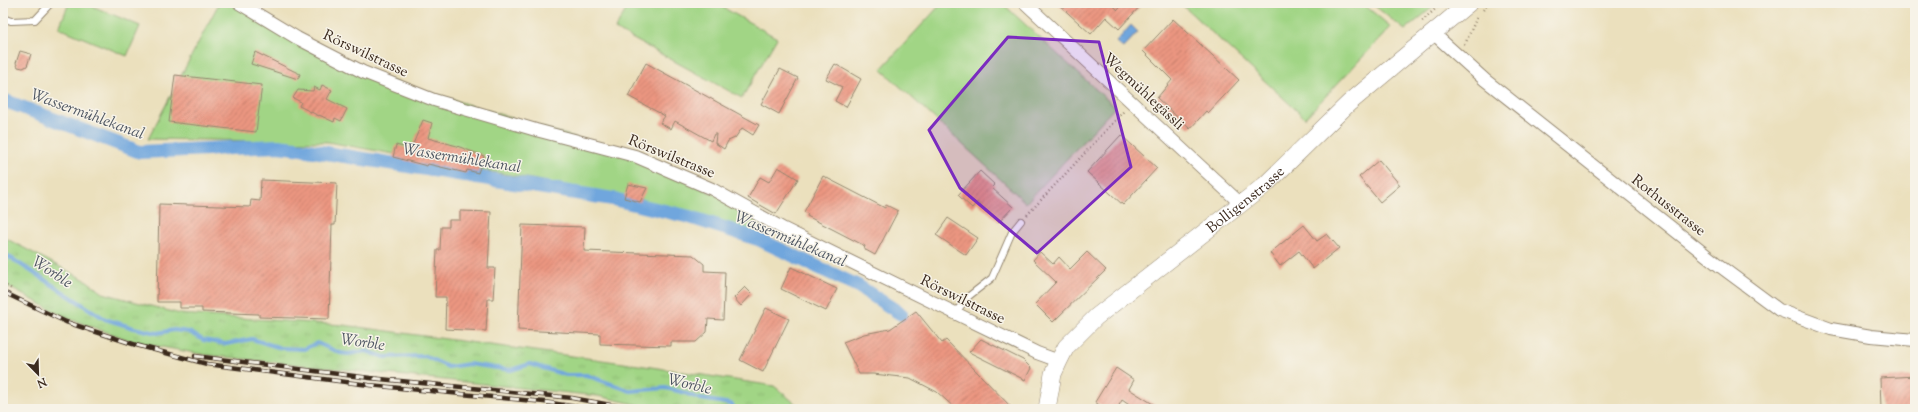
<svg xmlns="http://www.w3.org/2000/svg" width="1918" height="412" font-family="'Sorts Mill Goudy',serif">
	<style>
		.grass { fill: url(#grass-tufts); stroke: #6e8052 }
		.garden { fill: #a1d585; stroke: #6e8052 }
		.water { fill: #6fa6dd; stroke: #55687e }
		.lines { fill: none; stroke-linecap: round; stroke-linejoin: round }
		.stream { stroke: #6fa6dd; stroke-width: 4 }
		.canal { stroke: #6fa6dd; stroke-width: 14 }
		.building { fill: url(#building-hatch) }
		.lane-casing { stroke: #93856e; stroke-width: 8 }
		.street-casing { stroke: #93856e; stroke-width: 14 }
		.secondary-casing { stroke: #93856e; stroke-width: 18 }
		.path { stroke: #93856e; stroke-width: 2.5; stroke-dasharray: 1 3; stroke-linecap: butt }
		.lane { stroke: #fff; stroke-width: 6 }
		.street { stroke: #fff; stroke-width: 12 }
		.secondary { stroke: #fff; stroke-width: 17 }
		.rail-casing { stroke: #3b2a1e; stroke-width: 4.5 }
		.rail { stroke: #f7f3e8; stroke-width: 3; stroke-dasharray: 9; stroke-linecap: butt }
		.marked { fill: #7b2cbf; fill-opacity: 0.2; stroke: #7b2cbf; stroke-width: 3; stroke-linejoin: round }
		.labels { text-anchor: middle; stroke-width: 3; stroke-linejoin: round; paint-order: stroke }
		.street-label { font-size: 15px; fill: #3b2a1e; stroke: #f7f3e8 }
		.water-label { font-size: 16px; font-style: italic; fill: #4d5561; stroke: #f7f3e8 }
	</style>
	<defs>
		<pattern id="grass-tufts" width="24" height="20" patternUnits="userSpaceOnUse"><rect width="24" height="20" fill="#a1d585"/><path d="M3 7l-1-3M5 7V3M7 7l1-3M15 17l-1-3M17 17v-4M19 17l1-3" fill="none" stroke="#8cb772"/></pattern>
		<pattern id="building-hatch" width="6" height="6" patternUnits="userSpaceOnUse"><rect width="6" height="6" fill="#ec9681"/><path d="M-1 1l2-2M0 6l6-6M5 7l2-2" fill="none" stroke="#c07b69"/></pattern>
	</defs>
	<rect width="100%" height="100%" fill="#f7f3e8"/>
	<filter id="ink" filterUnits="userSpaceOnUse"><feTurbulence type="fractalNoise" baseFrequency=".025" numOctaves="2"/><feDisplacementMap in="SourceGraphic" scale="8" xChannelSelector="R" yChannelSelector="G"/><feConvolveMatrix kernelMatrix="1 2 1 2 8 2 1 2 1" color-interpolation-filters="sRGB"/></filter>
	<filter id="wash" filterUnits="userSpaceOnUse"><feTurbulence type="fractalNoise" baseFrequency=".012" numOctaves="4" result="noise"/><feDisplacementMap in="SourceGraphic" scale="16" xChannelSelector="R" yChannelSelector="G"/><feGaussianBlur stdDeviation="0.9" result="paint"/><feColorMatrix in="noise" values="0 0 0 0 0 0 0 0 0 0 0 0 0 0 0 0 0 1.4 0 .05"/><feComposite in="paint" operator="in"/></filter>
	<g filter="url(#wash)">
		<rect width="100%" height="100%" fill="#ebe0bd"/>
		<polygon class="grass" points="3,237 87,281 103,293 180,314 343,325 638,365 774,386 802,409 657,409 598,396 206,355 135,342 67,318 3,284"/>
		<g class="garden">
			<polygon points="69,3 85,3 140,26 127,56 59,28"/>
			<polygon points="219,3 239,3 363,72 635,156 768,220 760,234 691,212 614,194 328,142 148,139"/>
			<polygon points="630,3 715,3 777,38 742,98 615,29"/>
			<polygon points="942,3 1002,3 1115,107 1026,203 881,69"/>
			<polygon points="1180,3 1362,3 1391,27 1305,118"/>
			<polygon points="1371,3 1438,3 1405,30"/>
		</g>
		<polygon class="water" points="1131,25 1138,32 1123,48 1116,42"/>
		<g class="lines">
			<polyline class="stream" points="3,253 105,319 134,328 157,333 174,330 189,332 203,340 226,344 252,339 281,348 304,349 317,343 340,353 348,354 366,351 384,357 425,356 448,367 469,364 511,370 530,364 566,375 586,375 631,391 665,388 682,392 700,399 731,404 735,409"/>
			<polyline class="canal" points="3,100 140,152 278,146 295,148 613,199 690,217 758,239 858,286 901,314"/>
		</g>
		<g id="blocks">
			<g class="building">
				<polygon points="1057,3 1110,3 1118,10 1124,3 1143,3 1119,29 1106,17 1091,34"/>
				<polygon points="1173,19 1239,80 1208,113 1206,111 1190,129 1157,98 1172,80 1143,51"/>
				<polygon points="20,51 31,54 27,66 23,68 18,67 16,63"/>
				<polygon points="255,52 300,74 298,79 251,64"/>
				<polygon points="646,63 759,125 753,135 742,128 735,138 728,141 724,149 715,143 716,134 714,134 711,141 675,121 671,129 660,123 665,116 628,96"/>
				<polygon points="835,64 861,79 846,107 835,101 842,87 826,79"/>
				<polygon points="780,69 798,78 779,114 761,104"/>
				<polygon points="175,75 262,85 256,132 169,122"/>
				<polygon points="322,85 332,90 327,99 347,109 341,121 335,118 334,122 319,115 319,116 299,106 301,102 293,98 298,90 313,91 314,87 320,90"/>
				<polygon points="423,120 432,123 428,138 457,146 484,156 478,173 467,170 466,173 428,164 427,166 393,157 396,145 411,149"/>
				<polygon points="1121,135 1157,168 1123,205 1087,172"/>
				<polygon points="1379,160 1400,185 1380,202 1359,177"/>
				<polygon points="778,167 798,179 776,214 748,198 760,177 769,182"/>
				<polygon points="980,171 995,185 992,188 1013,207 999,222 977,202 972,208 958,195"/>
				<polygon points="823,176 885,208 886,205 898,211 875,255 864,249 865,246 807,216 808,214 804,212"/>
				<polygon points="261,180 337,183 335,225 332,225 329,319 259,317 259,314 202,312 202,308 180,308 180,302 157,302 159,204 250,207 251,200 260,201"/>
				<polygon points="628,184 647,188 640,202 624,198"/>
				<polygon points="460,211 491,212 488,268 495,268 493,299 488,299 486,331 445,329 446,297 435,297 437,250 440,250 441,227 449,227 449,220 460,220"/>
				<polygon points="948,218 978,238 966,255 936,235"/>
				<polygon points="522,225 585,227 584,251 693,255 704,264 704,271 725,272 723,320 708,319 707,332 696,342 671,342 671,346 600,344 600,334 518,330"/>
				<polygon points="1304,225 1317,241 1327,234 1339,248 1313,269 1299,251 1280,266 1270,253"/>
				<polygon points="1040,252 1053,264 1059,257 1070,269 1087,252 1106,270 1053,322 1035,304 1056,282 1033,260"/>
				<polygon points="791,267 837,289 826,311 781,289"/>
				<polygon points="745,287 752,294 741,306 734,298"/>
				<polygon points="766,308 789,319 763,372 740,360"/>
				<polygon points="916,311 942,343 946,340 1013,409 956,409 937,392 910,378 873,374 859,374 843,342 864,334 890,329"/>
				<polygon points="981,339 1023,360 1031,368 1025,380 969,352"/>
				<polygon points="1116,368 1134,380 1129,389 1161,409 1135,409 1122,400 1117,409 1105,409 1095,402"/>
				<polygon points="1915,376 1915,409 1881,409 1880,378"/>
			</g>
		</g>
	</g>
	<g filter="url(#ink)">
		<use href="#blocks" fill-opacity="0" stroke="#93856e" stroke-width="1"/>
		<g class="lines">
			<g class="lane-casing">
				<g id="lane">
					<polyline points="3,18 11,21 35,20 51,3"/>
					<polyline points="955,313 969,296 992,278 1012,232 1021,221"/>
				</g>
			</g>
			<g class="street-casing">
				<g id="street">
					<polyline points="239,3 297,38 363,72 434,100 536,130 635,156 712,189 784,229 955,313 1037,353 1059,361"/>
					<polyline points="1025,3 1241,204"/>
					<polyline points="1433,33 1485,80 1721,267 1779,310 1831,329 1871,336 1915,340"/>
				</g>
			</g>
			<g class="secondary-casing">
				<g id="secondary">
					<path id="s1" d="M1047,409L1053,374L1059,361L1066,347L1096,317L1265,185L1349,103L1469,3"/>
				</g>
			</g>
			<g class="path">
				<polyline points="1483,10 1489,3"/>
				<polyline points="1422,21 1442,3"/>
				<polyline points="1464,44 1466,42 1477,17"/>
				<polyline points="1027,215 1125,110"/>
				<polyline points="3,284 12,289"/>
			</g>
			<use href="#lane" class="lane"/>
			<use href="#street" class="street"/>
			<use href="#secondary" class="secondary"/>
			<g class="rail-casing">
				<g id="rail">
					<polyline points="3,292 66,322 136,345 207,364 369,385 544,402 591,409"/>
					<polyline points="195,356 370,378 572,398 633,409"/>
				</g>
			</g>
			<use href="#rail" class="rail"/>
		</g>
	</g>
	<path class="marked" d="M1008,37L1099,42L1131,167L1037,253L960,188L929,130Z"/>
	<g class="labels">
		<g class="street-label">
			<text transform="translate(366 53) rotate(25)" y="5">Rörswilstrasse</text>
			<text transform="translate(1144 91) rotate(43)" y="5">Wegmühlegässli</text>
			<text transform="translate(672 156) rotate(22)" y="5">Rörswilstrasse</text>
			<text dy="5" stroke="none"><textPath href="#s1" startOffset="298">Bolligenstrasse</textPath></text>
			<text transform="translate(1669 205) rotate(38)" y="5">Rothusstrasse</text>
			<text transform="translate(963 299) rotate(26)" y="5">Rörswilstrasse</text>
		</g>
		<g class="water-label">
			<text transform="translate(88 113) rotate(20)" y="6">Wassermühlekanal</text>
			<text transform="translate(462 157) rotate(9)" y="6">Wassermühlekanal</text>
			<text transform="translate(791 238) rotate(23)" y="6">Wassermühlekanal</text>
			<text transform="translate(53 271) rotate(33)" y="6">Worble</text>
			<text transform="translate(363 341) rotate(8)" y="6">Worble</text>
			<text transform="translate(690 383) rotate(13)" y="6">Worble</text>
		</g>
	</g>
	<rect width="1918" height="412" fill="none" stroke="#f7f3e8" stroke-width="16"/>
	<g transform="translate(38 374) rotate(157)" stroke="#f7f3e8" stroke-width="3" paint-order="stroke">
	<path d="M0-3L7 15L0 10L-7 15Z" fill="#3b2a1e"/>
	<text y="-6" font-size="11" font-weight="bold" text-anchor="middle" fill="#3b2a1e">N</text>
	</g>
</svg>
